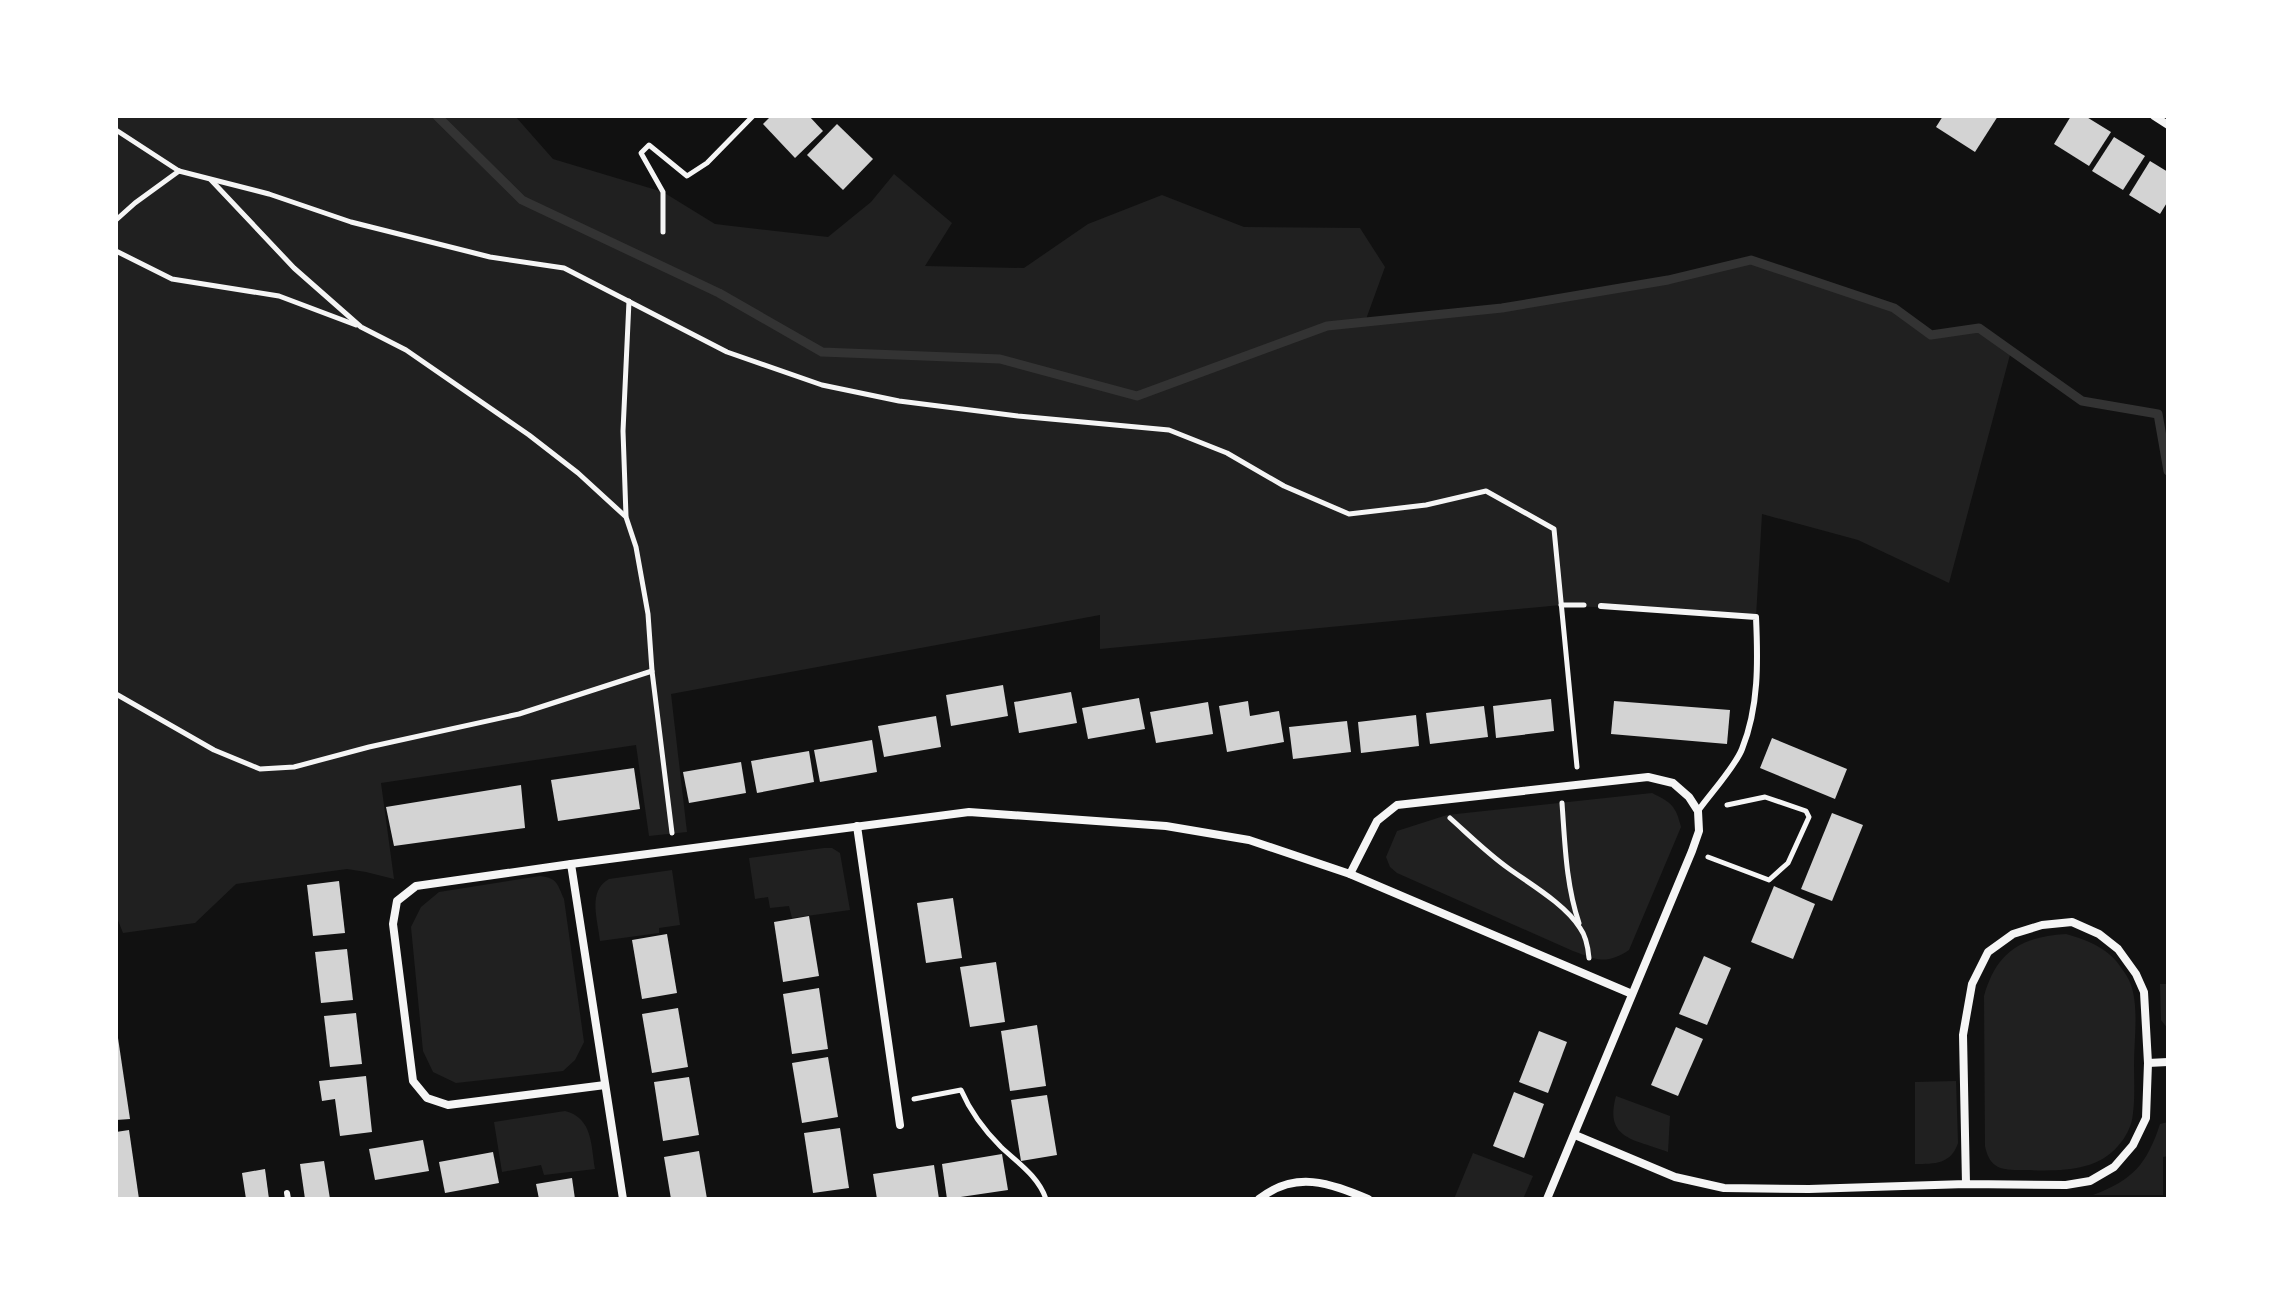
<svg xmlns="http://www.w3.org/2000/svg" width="2284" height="1315" font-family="'DM Sans',sans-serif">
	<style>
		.green { fill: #202020 }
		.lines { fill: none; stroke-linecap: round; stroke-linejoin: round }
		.stream { stroke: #333; stroke-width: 9 }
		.building { fill: #d3d3d3 }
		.path { stroke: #f5f5f5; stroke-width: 5 }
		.service { stroke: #f5f5f5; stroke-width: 6 }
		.minor { stroke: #f5f5f5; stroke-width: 8 }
	</style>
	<rect width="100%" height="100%" fill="#111"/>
	<g class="green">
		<polygon points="116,116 515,116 553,159 663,192 715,224 828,237 871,202 894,174 952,223 925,266 1024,268 1088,224 1162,195 1244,227 1360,228 1385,267 1365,322 1502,308 1668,280 1751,260 1894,308 1931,335 1979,328 2011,351 1949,583 1858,540 1762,514 1756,617 1561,605 1100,649 1100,615 671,694 687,832 649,836 636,745 381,783 394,879 366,872 347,869 236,884 195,923 123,933 116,915"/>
		<path d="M1652,793C1671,802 1676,806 1681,827L1629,950C1606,965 1598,960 1573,951L1397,873L1390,867L1386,857L1397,831L1447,815Z"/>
		<polygon points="824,848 832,848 840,853 850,910 792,918 789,906 770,908 768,897 755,899 749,858"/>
		<path d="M672,870L680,925L659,928V933L600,941C598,920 587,891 609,879Z"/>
		<path d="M540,876C557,878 557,883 564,899L584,1042L575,1060L563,1071L456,1083L433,1072L423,1051L411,927L421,907L439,892Z"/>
		<path d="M2066,934C2088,940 2110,949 2122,969C2125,973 2129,979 2131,985C2139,1008 2134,1040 2134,1064C2134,1080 2135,1097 2133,1113C2132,1126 2126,1137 2118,1146C2096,1172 2058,1171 2026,1170C2004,1170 1990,1171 1985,1146L1984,996C1997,951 2021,937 2066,934Z"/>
		<polygon points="2160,984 2168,984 2168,1029 2161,1020"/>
		<path d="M1956,1081L1958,1143C1951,1164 1935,1164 1915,1164V1082Z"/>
		<path d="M1616,1096L1670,1116L1668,1152C1635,1139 1604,1140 1616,1096Z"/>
		<path d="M565,1111C593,1118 591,1146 595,1169L544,1175L541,1165L502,1172L494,1122Z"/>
		<path d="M2168,1122V1156L2163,1157V1195H2093C2133,1180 2147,1164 2160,1124Z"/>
		<polygon points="1473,1153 1533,1176 1523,1199 1454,1199"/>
	</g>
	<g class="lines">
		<polyline class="stream" points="437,116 522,200 719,293 822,352 1000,359 1137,396 1327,326 1502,308 1668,280 1751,260 1894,308 1931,335 1979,328 2082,401 2158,414 2168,471"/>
	</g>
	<g class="building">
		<polygon points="771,116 809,116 823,131 795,158 763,124"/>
		<polygon points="1943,116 1998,116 1975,152 1936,127"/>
		<polygon points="2071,116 2085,116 2111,132 2089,166 2054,144"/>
		<polygon points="837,124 873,159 843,190 807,155"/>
		<polygon points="2114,137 2145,156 2123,190 2092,171"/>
		<polygon points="2150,161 2168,172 2168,201 2160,214 2129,195"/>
		<polygon points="1003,685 1008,716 951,726 946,695"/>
		<polygon points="1071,692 1077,723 1019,733 1014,702"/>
		<polygon points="1139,698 1145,729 1088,739 1082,708"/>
		<polygon points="1551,699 1554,731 1496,738 1493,706"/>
		<polygon points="1248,701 1250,716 1279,711 1284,742 1227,752 1219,706"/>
		<polygon points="1614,701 1730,710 1727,744 1611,734"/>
		<polygon points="1208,702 1213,734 1156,743 1150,712"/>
		<polygon points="1484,706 1488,737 1430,744 1426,713"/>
		<polygon points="1416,715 1419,746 1361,753 1358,722"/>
		<polygon points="936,716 941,747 884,757 878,726"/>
		<polygon points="1347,721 1351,752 1293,759 1289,727"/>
		<polygon points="1772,738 1847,769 1835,799 1760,768"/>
		<polygon points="872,740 877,772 820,782 814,750"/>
		<polygon points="809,751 814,782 757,793 751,761"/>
		<polygon points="741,762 746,793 689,803 683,772"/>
		<polygon points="634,768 640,809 558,821 551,780"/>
		<polygon points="521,785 525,828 394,846 386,807"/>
		<polygon points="1832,813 1863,825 1832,901 1801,889"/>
		<polygon points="339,881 345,933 313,936 307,885"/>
		<polygon points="1774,886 1815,904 1793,959 1751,942"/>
		<polygon points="953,898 962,958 926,963 917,903"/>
		<polygon points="809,916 819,976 783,982 774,922"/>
		<polygon points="667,934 677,993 642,999 632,940"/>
		<polygon points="347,949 353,1000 321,1003 315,952"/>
		<polygon points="1704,956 1731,968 1707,1025 1679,1014"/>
		<polygon points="996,962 1005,1022 970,1027 960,967"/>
		<polygon points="819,988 828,1049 792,1054 783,994"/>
		<polygon points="678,1008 688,1067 652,1073 642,1014"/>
		<polygon points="356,1013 362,1064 330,1067 324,1016"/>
		<polygon points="1037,1025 1046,1086 1010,1091 1001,1031"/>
		<polygon points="1676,1027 1703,1039 1678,1096 1651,1085"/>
		<polygon points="1539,1031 1567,1042 1548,1093 1519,1082"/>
		<polygon points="116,1038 118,1038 130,1119 116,1120"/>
		<polygon points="828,1057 838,1117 802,1123 792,1063"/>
		<polygon points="366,1076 372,1132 340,1136 335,1099 322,1101 319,1081"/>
		<polygon points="689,1077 699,1135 663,1141 654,1082"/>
		<polygon points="1514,1092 1544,1104 1524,1158 1493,1146"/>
		<polygon points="1047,1095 1057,1155 1021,1161 1011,1100"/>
		<polygon points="840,1128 849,1188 813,1193 804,1133"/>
		<polygon points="129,1130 139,1199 116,1199 116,1132"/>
		<polygon points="423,1140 429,1171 375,1180 369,1149"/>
		<polygon points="699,1151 707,1199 671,1199 664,1157"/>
		<polygon points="493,1152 499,1183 445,1193 439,1162"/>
		<polygon points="1002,1154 1008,1190 947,1199 942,1164"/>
		<polygon points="324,1161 330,1199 305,1199 300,1164"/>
		<polygon points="934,1165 939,1199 877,1199 873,1174"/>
		<polygon points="265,1169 269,1199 246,1199 242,1173"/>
		<polygon points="572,1178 575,1199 539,1199 536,1184"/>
	</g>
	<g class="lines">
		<g class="path">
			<polyline points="116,130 179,171 269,194 351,222 490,257 564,268 727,352 822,385 899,401 1018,416 1169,430 1227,453 1284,486 1349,514 1426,505 1486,491 1554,529 1577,767"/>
			<polyline points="211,180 294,268 361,327 406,350 529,435 578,473 626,517 636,547 648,614 652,671 672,833"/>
			<polyline points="116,220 135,203 179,171"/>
			<polyline points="663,232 663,192 641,153 649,145 687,176 707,163 753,116"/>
			<polyline points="116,251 172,279 279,296 356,325"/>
			<polyline points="626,516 623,431 629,301"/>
			<polyline points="1561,605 1584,605"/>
			<polyline points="116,694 214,750 260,769 294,767 369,747 519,714 652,671"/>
			<path d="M1562,803C1565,844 1566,885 1579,923"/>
			<path d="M1450,818C1469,835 1487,853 1508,868C1530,884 1565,904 1580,928C1586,936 1588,947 1589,958"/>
			<polyline points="1708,857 1769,880 1788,863 1809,817 1806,811 1765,797 1727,805"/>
			<path d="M914,1099L961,1090C971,1113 984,1130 1001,1147C1018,1163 1038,1176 1046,1199"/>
		</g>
		<g class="service">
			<path d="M1601,606L1756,617C1758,661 1759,707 1742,749C1735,767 1710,794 1698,811"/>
			<polyline points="287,1193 288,1199"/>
		</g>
		<g class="minor">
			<polyline points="2154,116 2168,125"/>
			<polyline points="857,826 900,1125"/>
			<polyline points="571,864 969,812 1166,826 1249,840 1350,874 1632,994"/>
			<polyline points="1350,874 1377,821 1397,805 1648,777 1673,783 1689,797 1698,811 1699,831 1692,851 1547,1199"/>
			<polyline points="2148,1063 2168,1062"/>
			<polyline points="605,1085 448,1105 427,1098 413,1081 393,924 397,901 416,886 571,864 623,1199"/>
			<polyline points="1575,1135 1675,1177 1724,1188 1809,1189 1966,1184 2066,1185 2090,1181 2114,1167 2133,1145 2146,1118 2148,1063 2144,992 2136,974 2118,949 2099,934 2072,922 2042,925 2013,934 1988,952 1972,984 1963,1035 1966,1184"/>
			<path d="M1259,1199C1296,1170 1329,1183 1368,1199"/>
		</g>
	</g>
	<rect width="2284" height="1315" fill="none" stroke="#ffffff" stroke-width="236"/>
</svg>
